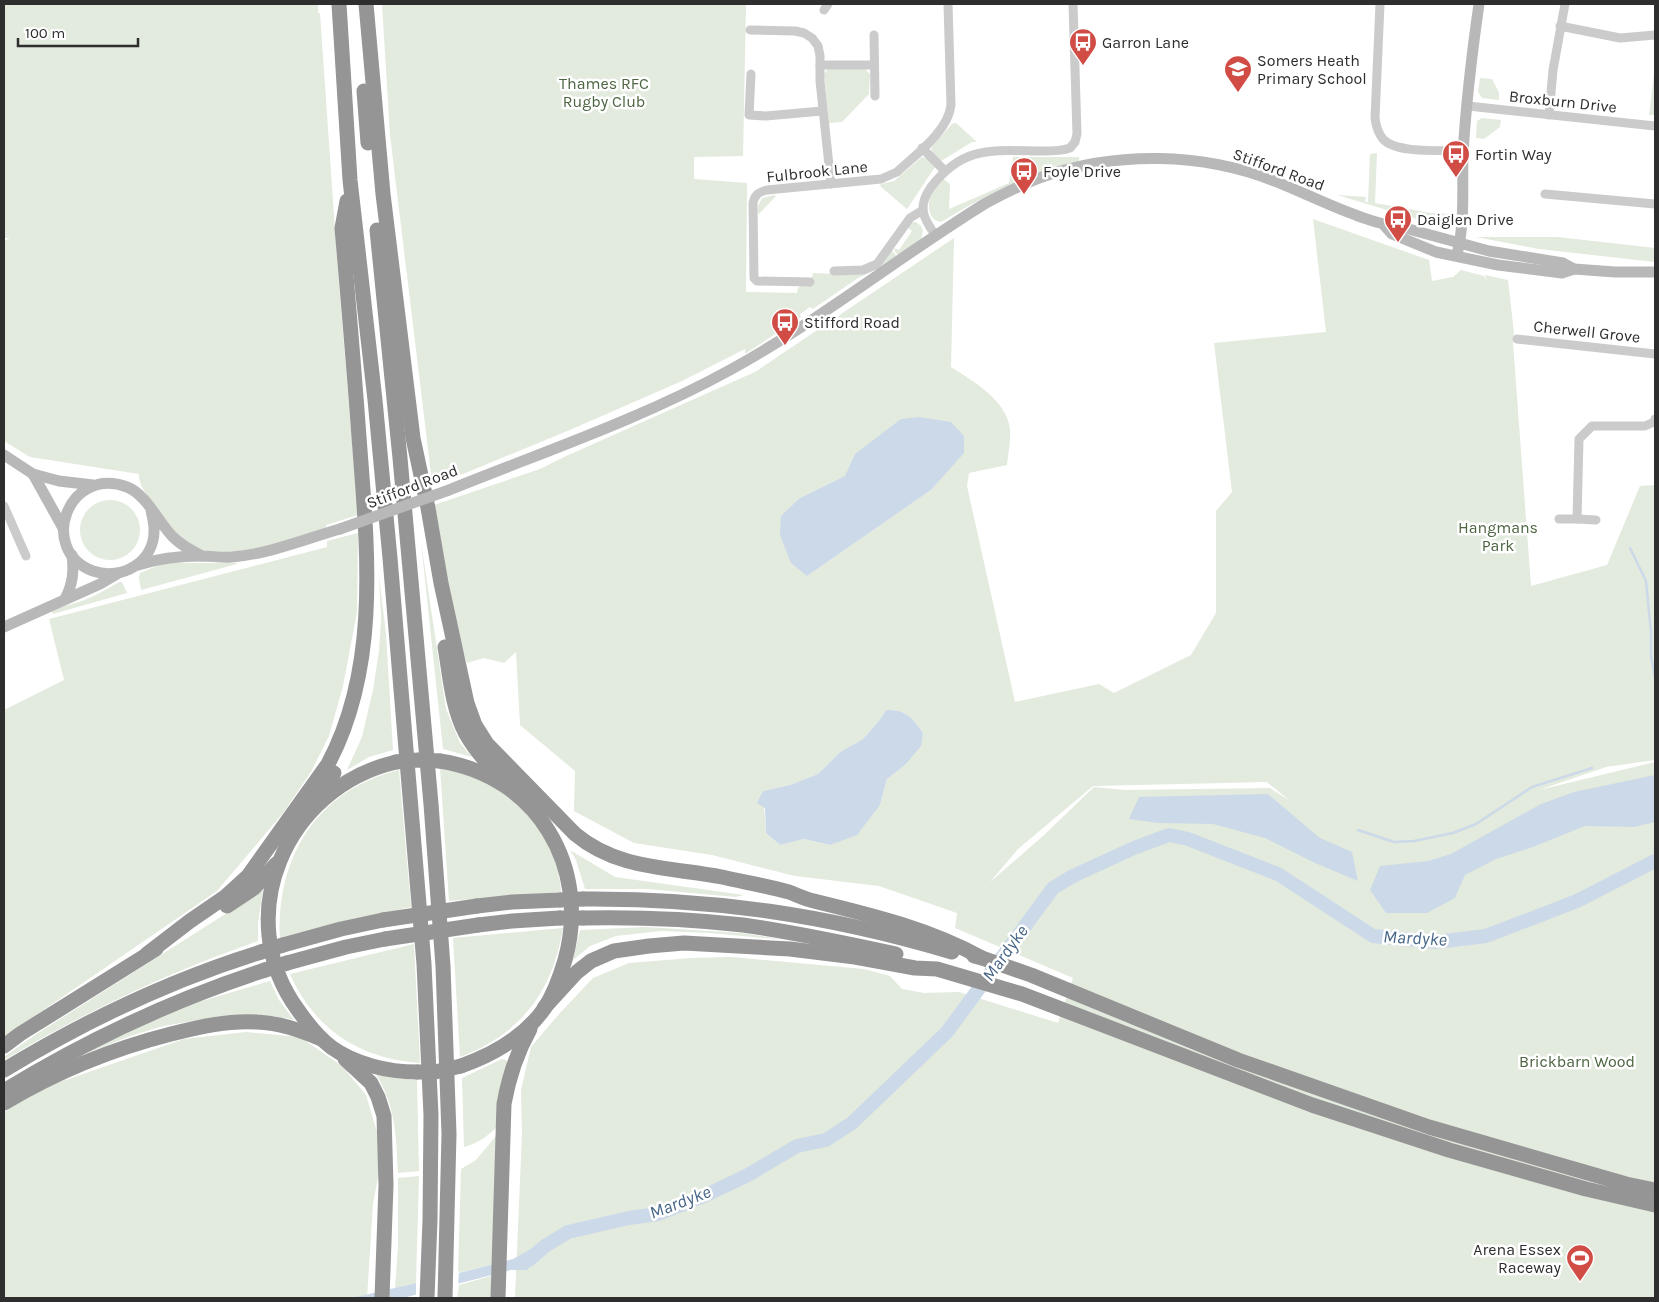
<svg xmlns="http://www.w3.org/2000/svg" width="1659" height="1302" font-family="Karla,sans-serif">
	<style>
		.green { fill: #e3eade; fill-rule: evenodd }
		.water { fill: #ccd9e8 }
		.pier { fill: #fff }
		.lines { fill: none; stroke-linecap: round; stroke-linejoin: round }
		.stream { stroke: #ccd9e8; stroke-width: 2.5 }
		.river { stroke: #ccd9e8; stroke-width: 14 }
		.street { stroke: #cbcbcb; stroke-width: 9 }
		.secondary { stroke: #b8b8b8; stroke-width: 11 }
		.highway { stroke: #959595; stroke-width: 15 }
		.secondary-bridge { stroke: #b8b8b8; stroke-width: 11 }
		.highway-bridge { stroke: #959595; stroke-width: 15 }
		.labels { text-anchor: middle; stroke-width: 5; stroke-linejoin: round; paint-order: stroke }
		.poi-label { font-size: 16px; fill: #2e2e2e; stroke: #fff; text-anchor: start }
		.park-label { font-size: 16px; fill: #4d6541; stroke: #fff }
		.street-label { font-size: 16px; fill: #2e2e2e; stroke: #fff }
		.water-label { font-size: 18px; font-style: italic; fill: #466587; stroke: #fff }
	</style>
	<rect width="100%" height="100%" fill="#fff"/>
	<g class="green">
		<path d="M4,4H318V13H320L338,273L358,515L326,525V529C294,538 234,559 203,550C183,545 169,526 158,510C151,500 138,486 139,474L30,457L4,441V241L10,238H4Z"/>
		<polygon points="382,4 746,4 743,156 694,157 694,179 747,183 746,292 797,293 798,288 802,285 810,285 813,273 839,274 869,270 892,250 897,257 884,266 858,278 813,309 810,307 800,314 801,317 745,354 745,349 682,381 572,429 463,474 432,482 390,135"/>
		<polygon points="828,69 865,69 870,74 869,94 842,122 829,123 824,74"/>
		<polygon points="1654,74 1655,74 1655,115 1649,115"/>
		<polygon points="1480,78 1492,79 1499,93 1499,100 1482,98 1478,92"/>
		<polygon points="1482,118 1501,120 1500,127 1484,139 1476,138 1477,121"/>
		<polygon points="956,123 977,142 972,142 941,161 933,154 931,148 952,124"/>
		<path d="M1377,153L1375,203L1431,213L1450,214C1447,220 1444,224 1437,225L1337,195L1366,197L1365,202H1368L1370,154Z"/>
		<polygon points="922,157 928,159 935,167 907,209 880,186 881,184 894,181"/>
		<path d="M1013,157H1079V162L1010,185L970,205L941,222C927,221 927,202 932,192C935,187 940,183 943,179L950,184L949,209L1009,183Z"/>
		<polygon points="774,195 776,196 759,214 758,213 758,206 762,198"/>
		<path d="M1313,219L1429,260L1432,281L1453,277L1461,270L1484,276L1487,281L1485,275L1508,280L1514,333L1513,343L1531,586L1607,565L1640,486L1655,485V760L1606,767L1539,790L1655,762V1298H515L522,1134L521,1090L531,1047L559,1014L593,978L629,963L691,958L731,957L864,969L890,976L902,989L924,993L959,992L1058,1023L1073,978L955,928L957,913L879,886L795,876L712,855L634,843L574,811L575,771L520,725L516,652L504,663L484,658L467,663L454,621L431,506L540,469L564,457L755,372L954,238L951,367C973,381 1008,401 1010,430C1011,441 1008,453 1007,465L969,473L967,486L1015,702L1099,684L1114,693L1191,655L1216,613V511L1232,492L1214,343L1326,332ZM963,453L931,490L807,576L800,498L846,476L855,454ZM886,710C907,710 912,717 923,733L905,765L887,779L880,805L830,845L804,839L780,845L766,833L763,791L790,785L818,774L840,752L863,739L879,721ZM1267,782L1290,801L1270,788L1125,790L1094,787L1043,836L990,882L1018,849L1093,786Z"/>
		<polygon points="913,222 916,222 921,226 923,231 921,239 898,256 893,248 899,250 912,231 908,228 910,223"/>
		<polygon points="1476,237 1558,237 1655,248 1655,262 1539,249"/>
		<circle cx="110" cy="530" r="30"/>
		<polygon points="358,533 357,612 343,686 329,736 311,772 283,813 217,891 4,1037 4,710 64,680 49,619 327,547 327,541"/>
		<polygon points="421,542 446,709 460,743 472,757 443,749"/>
		<polygon points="166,562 191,563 237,563 237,564 141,590 139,578 140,573"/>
		<polygon points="379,575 386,634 393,750 369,757 347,770 362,737 373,690 379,651 381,619"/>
		<path d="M119,582H122L127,593L53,614L52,611C63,606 72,604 82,601C95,596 107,589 119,582Z"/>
		<path d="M440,768C502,776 557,828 561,892L449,901Z"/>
		<path d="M399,770L411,907L340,922L280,939C276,857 317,790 399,770Z"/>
		<polygon points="570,850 615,877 744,895 736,897 647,889 585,889 576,860"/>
		<path d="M263,890L258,922V941C169,972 85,1012 4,1060V1057L35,1035Z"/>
		<polygon points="646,927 741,933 787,940 711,933 661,931 616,936 590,946 573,960 580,930"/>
		<path d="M563,928C552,992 522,1033 460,1057L453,938Z"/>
		<path d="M414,944L420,1063C360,1059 314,1029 290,974Z"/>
		<path d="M270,981L279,1000L294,1020C266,1013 246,1015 218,1018C195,1021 172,1023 150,1030C119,1039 89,1053 60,1065L150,1021L202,1001Z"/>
		<polygon points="246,1032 300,1037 342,1066 366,1095 383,1152 373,1203 367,1298 4,1298 4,1112 40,1089 184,1039"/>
		<path d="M502,1059L506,1060L508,1063L501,1123C490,1134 480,1143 464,1147L462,1078Z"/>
		<path d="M375,1073L395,1078L417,1080L419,1171L398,1173C396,1136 396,1105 375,1073Z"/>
		<polygon points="496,1136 493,1264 458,1273 461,1169 476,1160"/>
		<polygon points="419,1176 416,1283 395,1288 398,1248 398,1178"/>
		<polygon points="491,1276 491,1298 457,1298 459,1285"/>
	</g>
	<g class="water">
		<polygon points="919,417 951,422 964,436 964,453 931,490 807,576 791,563 780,535 781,516 800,498 845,476 855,454 901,419"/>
		<path d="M886,710C907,710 912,717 923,733L921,746L905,765L887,779L880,805L857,835L830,845L804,839L780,845L766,833L765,808L757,803L763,791L790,785L818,774L840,752L863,739L879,721Z"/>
		<polygon points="1655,775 1655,822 1634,827 1585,826 1533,847 1496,859 1465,875 1455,898 1427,913 1386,913 1370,890 1380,866 1428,861 1451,854 1541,804 1574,792"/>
		<polygon points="1268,794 1320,838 1352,852 1358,881 1315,863 1265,838 1213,824 1158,823 1129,819 1139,797"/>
		<polygon points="538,1245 540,1256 527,1270 511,1270 403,1298 352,1298 459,1273 513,1259"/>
	</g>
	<polygon class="pier" points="459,1271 458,1288 416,1297 416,1281"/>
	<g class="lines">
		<g class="stream">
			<polyline points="1630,548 1646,581 1651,632 1651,656 1655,678"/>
			<polyline points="1358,830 1394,842 1414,841 1453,833 1476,824 1532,787 1592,768"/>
		</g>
		<polyline class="river" points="524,1261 529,1260 545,1246 568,1232 629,1218 658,1214 704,1196 748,1175 797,1146 826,1140 852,1123 947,1032 1053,888 1073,876 1134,848 1169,835 1188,839 1278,874 1373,936 1436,942 1486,936 1577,901 1655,861"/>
		<g class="street">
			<path d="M1380,4L1375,118C1376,126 1378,133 1383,139C1396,154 1445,150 1464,151"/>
			<polyline points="824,10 828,4"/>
			<polyline points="1560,26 1620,38 1655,35"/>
			<polyline points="750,30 795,31 804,33 812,38 818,46 820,56 820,81 831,184"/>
			<polyline points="874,35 875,96"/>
			<polyline points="820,65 874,65"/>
			<polyline points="751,74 749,115 766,116 822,111"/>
			<polyline points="1468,106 1655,126"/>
			<polyline points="1549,115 1553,70 1565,4"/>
			<polyline points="922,148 945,171"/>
			<polyline points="1545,194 1655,204"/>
			<path d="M936,236C923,218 917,207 931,187C962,147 989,150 1035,151C1047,151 1058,152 1070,148L1075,142L1077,134L1073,4"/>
			<polyline points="834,271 863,270 877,264 910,218 923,210"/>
			<path d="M810,282L757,281L754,278L753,203C755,194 759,192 767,190L881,179L897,172C915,155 948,132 951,105L948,4"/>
			<polyline points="1517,339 1655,354"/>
			<polyline points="4,506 26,556"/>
			<polyline points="1559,519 1577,519 1579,439 1592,426 1645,426 1654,422 1655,419"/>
			<polyline points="1577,519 1596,520"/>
		</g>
		<g class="secondary">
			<polyline points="1384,225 1392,234 1436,252 1498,265 1562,273 1574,269 1615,272 1655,272"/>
			<path d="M1458,250C1465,219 1462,185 1463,154C1466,103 1472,53 1479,4"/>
			<polyline points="4,455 33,474 59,481 93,485"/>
			<polyline points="33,474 63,528"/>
			<path d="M449,490C543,452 641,419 730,370C819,321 900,256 986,203C1005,193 1022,184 1042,177C1116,151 1203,152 1277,182C1304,193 1330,206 1358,216C1370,220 1381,225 1394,225L1489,251L1563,263L1574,269"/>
			<path d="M151,510C152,516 154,523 154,529C155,562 122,581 93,571C37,550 68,465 127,487C146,494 159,523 173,537C181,545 192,551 202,556"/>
			<path d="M138,565C159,558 179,556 202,556C212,556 222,558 232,557C269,554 305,539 340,529"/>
			<path d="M65,599C73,584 74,571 72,555"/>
			<polyline points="4,627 100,584 117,574"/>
		</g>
		<g class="highway">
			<polyline points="339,4 350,180 375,400 390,558 424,964 431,1115 430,1220 427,1298"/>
			<path d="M366,4L383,194L413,438L428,508L441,583L467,703L475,725L487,744L575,834C618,870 670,867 722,877C744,882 767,886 789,892C797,895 805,899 814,901C871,915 930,929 982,958"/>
			<polyline points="364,91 368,143"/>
			<polyline points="377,230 400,458 431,804 443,966 449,1134 445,1298"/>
			<path d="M445,647C450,676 452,708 466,734C480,759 503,779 523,799"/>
			<path d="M440,761C537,776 591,867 565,960C560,977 554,994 544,1009C524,1037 492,1055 461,1066"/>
			<path d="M396,762C285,788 230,917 298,1010C307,1023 318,1037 331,1047C354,1064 388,1072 417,1072"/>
			<polyline points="305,818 334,773"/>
			<path d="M583,899C712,898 828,915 952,952"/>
			<polyline points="227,906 254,888 276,864"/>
			<polyline points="477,906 512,902 560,900"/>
			<path d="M583,918C636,917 690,919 743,925C794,932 845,943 896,954"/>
			<polyline points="478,925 512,921 560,918"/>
			<polyline points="283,945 341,929 383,920"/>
			<path d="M147,954L190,921L225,897L248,876L328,764C381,665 367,545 359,437C354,367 348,298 342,228L347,201"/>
			<polyline points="974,956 982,958 1031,975 1238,1060 1429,1127 1626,1184 1655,1190"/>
			<polyline points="287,963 346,947 385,939"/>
			<polyline points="544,1008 577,972 591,961 614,951 649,946 684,943 790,949 855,957 915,968 937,969 1022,994 1312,1105 1449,1150 1586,1189 1655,1205"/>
			<polyline points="4,1046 20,1034 156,949"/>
			<polyline points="345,1059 371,1083 378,1097 384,1116 386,1185 382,1298"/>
			<path d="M4,1070C85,1021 170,980 261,952"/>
			<path d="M4,1091C87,1040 173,1000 265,970"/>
			<path d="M4,1103C56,1072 112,1049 171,1034C199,1027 229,1020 257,1022C280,1023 299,1030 319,1038"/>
			<path d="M498,1298L504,1104C509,1076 516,1054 530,1029"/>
		</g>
		<polyline class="secondary-bridge" points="340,529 449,490"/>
		<g class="highway-bridge">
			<polyline points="396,762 418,760 440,761"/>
			<polyline points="560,900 583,899"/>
			<polyline points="560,918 583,918"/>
			<polyline points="383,920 477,906"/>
			<polyline points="385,939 478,925"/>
			<polyline points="261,952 283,945"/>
			<polyline points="265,970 287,963"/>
			<polyline points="417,1072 435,1072 461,1066"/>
		</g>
	</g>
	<defs>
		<g id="bus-pin" transform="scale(1.4375)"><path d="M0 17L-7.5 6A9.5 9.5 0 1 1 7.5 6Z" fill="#d14c45" stroke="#fff"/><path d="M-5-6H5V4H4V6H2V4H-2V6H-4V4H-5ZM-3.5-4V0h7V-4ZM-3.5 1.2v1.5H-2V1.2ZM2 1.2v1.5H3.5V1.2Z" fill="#fff"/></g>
		<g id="school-pin" transform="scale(1.4375)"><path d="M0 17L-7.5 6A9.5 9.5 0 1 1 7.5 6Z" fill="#d14c45" stroke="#fff"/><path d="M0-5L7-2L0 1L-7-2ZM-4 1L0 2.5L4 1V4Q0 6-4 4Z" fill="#fff"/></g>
		<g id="stadium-pin" transform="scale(1.4375)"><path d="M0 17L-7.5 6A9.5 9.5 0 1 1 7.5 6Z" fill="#d14c45" stroke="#fff"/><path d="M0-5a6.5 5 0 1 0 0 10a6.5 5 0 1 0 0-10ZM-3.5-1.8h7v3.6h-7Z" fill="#fff"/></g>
	</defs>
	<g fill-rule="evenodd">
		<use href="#bus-pin" x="1083" y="42"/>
		<use href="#school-pin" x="1238" y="69"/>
		<use href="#bus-pin" x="1456" y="154"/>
		<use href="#bus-pin" x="1024" y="171"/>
		<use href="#bus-pin" x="1398" y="219"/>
		<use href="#bus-pin" x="785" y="322"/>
		<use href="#stadium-pin" x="1580" y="1258"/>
	</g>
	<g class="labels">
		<g class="poi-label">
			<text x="1102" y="48">Garron Lane</text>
			<text x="1257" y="66">Somers Heath<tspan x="1257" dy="18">Primary School</tspan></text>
			<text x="1475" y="160">Fortin Way</text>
			<text x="1043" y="177">Foyle Drive</text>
			<text x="1417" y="225">Daiglen Drive</text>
			<text x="804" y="328">Stifford Road</text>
			<text x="1561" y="1255" text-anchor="end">Arena Essex<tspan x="1561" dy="18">Raceway</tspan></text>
		</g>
		<g class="park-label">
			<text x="604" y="89">Thames RFC<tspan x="604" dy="18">Rugby Club</tspan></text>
			<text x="1498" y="533">Hangmans<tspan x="1498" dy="18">Park</tspan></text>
			<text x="1577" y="1067">Brickbarn Wood</text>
		</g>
		<g class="street-label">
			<text transform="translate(1563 101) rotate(6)" y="6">Broxburn Drive</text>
			<text transform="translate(1279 169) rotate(20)" y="6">Stifford Road</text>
			<text transform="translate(817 171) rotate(-6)" y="6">Fulbrook Lane</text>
			<text transform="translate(1587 331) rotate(6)" y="6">Cherwell Grove</text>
			<text transform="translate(412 486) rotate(-21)" y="6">Stifford Road</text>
		</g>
		<g class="water-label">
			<text transform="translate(1415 938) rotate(3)" y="6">Mardyke</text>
			<text transform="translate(1005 953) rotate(-54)" y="6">Mardyke</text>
			<text transform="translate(680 1202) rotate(-21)" y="6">Mardyke</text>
		</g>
	</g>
	<rect width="1659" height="1302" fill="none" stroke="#2e2e2e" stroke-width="10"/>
	<path d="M18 38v8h120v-8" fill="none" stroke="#2e2e2e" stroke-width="2.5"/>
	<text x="25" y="38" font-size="15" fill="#2e2e2e" stroke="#ffffff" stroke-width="4" paint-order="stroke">100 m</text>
</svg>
